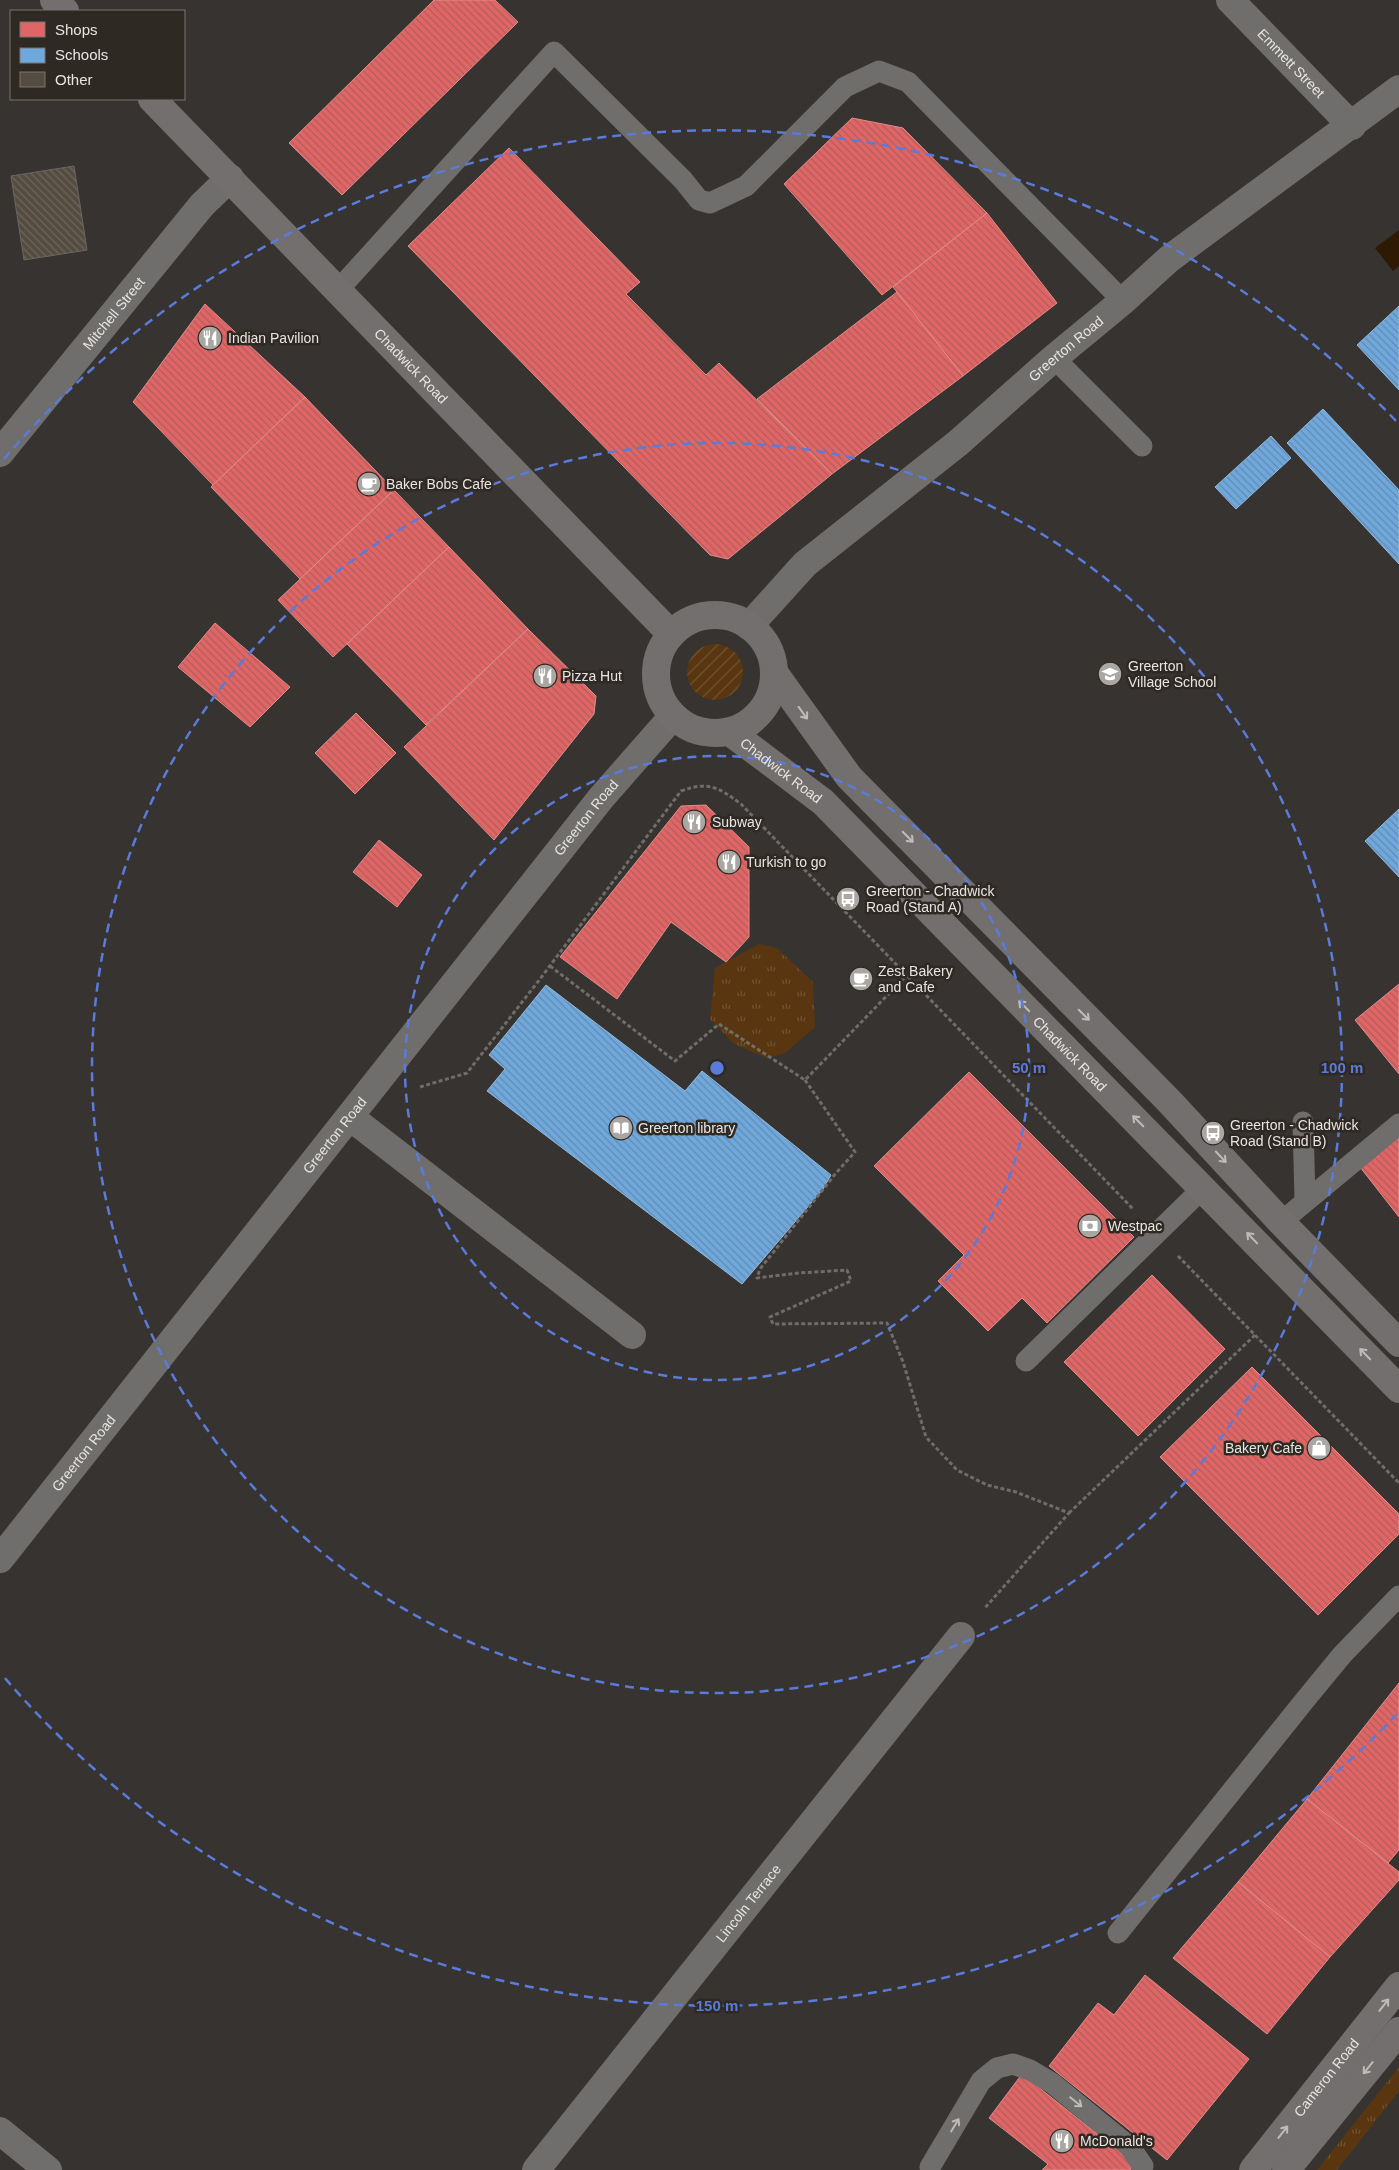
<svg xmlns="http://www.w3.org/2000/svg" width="1399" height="2170" font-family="Arial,sans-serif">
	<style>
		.grass { fill: url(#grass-tufts) }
		.garden { fill: url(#garden-furrows) }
		.water { fill: #2e1904 }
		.shops { fill: url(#shops-back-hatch); stroke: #e28c8b }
		.schools { fill: url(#schools-back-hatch); stroke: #93badd }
		.building { fill: url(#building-back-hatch); stroke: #696764 }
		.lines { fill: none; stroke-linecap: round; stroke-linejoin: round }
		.path { stroke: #6e6d6c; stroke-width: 3; stroke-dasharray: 4 2.5; stroke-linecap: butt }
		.lane { stroke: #6f6e6c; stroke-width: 21 }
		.street { stroke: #6f6e6c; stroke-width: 28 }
		.secondary { stroke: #726f6e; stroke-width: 28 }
		.oneway { stroke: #bfbbb8 }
		.oneway2 { stroke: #bebbb7 }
		.ring { fill: none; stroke: #5a7bda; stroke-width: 2.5; stroke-dasharray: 9 6 }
		.labels { text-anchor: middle; stroke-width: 5; stroke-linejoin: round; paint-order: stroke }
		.street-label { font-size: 14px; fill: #e8e4e0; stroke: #2f2923 }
		.poi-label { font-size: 14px; fill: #e8e4e0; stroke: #2f2923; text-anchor: start }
		.centre { fill: #5a7bda; stroke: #2f2923; stroke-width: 2.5 }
		.ring-label { font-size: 15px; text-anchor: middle; font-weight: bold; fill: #5a7bda; stroke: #2f2923; stroke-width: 5; stroke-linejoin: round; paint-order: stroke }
	</style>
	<defs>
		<pattern id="grass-tufts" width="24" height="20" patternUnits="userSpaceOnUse" patternTransform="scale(1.25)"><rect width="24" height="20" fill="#59360f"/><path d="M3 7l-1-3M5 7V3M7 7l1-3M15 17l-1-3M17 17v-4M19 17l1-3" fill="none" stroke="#715332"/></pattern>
		<pattern id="garden-furrows" width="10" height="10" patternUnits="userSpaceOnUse" patternTransform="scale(1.25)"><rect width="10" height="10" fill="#59360f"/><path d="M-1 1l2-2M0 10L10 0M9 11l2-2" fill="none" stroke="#715332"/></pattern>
		<pattern id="shops-back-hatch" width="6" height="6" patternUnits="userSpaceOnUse" patternTransform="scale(1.25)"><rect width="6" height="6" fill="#e06666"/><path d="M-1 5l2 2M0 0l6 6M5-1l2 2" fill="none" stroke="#b25c5c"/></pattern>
		<pattern id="schools-back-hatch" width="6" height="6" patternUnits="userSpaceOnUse" patternTransform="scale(1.25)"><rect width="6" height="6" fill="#6fa8dc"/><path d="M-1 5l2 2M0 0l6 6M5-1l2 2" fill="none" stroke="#638aae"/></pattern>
		<pattern id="building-back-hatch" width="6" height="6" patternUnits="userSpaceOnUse" patternTransform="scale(1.25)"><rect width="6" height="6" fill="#554c41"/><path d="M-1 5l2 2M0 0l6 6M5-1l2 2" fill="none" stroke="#6d665c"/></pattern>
	</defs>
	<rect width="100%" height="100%" fill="#363330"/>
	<g class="grass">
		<polygon points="759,944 777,948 813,982 815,1027 785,1053 767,1058 734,1044 710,1019 715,968"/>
		<polygon points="1399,2067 1399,2091 1337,2170 1317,2170"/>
	</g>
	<circle class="garden" cx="715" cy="672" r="28"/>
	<polygon class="water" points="1399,230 1399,266 1393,271 1375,248"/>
	<g class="shops">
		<polygon points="434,0 495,0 518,22 342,195 289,143"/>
		<polygon points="852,118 903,128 987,213 882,295 784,184"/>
		<polygon points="509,148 640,282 626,294 706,375 719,363 832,474 728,559 710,555 408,246"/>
		<polygon points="987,213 1057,303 963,376 893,287"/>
		<polygon points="897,292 963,376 832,474 757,399"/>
		<polygon points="205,304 305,397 213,485 133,402"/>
		<polygon points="305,397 394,490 300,579 211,487"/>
		<polygon points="394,490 449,547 333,657 278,600"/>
		<polygon points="449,547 528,629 426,725 347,644"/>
		<polygon points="215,623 290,687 250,727 178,667"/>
		<polygon points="528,629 596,696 594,714 494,840 404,747"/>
		<polygon points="356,713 396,753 355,794 315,753"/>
		<polygon points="706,805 749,847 749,937 726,962 671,922 617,999 560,957 681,806"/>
		<polygon points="379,840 422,875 397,907 353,872"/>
		<polygon points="1399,984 1399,1074 1355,1020"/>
		<polygon points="969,1072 1134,1237 1047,1323 1022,1298 988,1331 938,1281 964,1255 874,1166"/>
		<polygon points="1399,1137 1399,1217 1360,1167"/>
		<polygon points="1152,1275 1225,1349 1138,1436 1064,1362"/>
		<polygon points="1252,1367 1399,1514 1399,1534 1318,1615 1160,1457"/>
		<polygon points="1399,1683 1399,1850 1388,1863 1307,1799"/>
		<polygon points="1307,1799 1399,1872 1399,1880 1330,1957 1238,1882"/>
		<polygon points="1238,1882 1330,1957 1267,2034 1173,1958"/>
		<polygon points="1145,1975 1249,2059 1167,2160 1049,2066 1098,2003 1114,2015"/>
		<polygon points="1022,2074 1135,2164 1130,2170 1042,2170 1048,2164 989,2118"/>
	</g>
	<g class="schools">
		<polygon points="1399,306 1399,390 1357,345"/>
		<polygon points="1323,409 1399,490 1399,564 1287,443"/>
		<polygon points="1271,436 1291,458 1236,509 1215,487"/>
		<polygon points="1399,809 1399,877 1365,841"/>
		<polygon points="546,985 685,1091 702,1071 831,1175 823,1189 742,1284 487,1091 505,1069 489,1055"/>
	</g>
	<polygon class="building" points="74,166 87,250 24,260 11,176"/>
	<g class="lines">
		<g class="path">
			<polyline points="550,966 675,1061 719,1024 805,1080 907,975"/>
			<polyline points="805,1080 855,1152 836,1173 760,1269 757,1278 799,1273 847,1270 851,1281 770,1317 773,1324 887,1323 903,1362 926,1437 957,1470 987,1485 1016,1492 1069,1513 984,1609"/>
			<path d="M420,1087L467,1073L540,979L681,791C708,781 718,787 741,804L1134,1210"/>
			<polyline points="1178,1256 1399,1483"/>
			<polyline points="1069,1513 1255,1335"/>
		</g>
		<g class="lane">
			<polyline points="339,289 554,52 683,180 699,200 710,203 746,186 845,87 879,71 908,82 1123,301"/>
			<polyline points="1054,358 1142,446"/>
			<polyline points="1303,1122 1305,1201"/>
			<polyline points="1281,1222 1399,1124"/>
			<polyline points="1026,1361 1203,1188"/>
			<polyline points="1118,1933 1305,1700 1342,1655 1399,1596"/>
			<polyline points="930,2167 981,2081 997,2068 1013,2064 1030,2070 1052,2083 1130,2147 1143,2166 1142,2170"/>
		</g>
		<g class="street">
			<path id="s1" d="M1230,0L1352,126"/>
			<path id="s2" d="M0,453L202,205L230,178"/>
			<path id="s3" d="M749,626L805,564L958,443L1054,358L1123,301L1169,259L1399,89"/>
			<polyline points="350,1117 632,1335"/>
			<path id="s4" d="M0,1559L601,798L673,716"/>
			<polyline points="0,2131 48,2170"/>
			<path id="s5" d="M536,2170L961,1636"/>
		</g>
		<g class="secondary">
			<polyline points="54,0 65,11"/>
			<path id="s6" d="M152,99L671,634"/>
			<circle cx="715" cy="674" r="59"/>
			<polyline points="775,674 849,777 1169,1101 1281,1222 1399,1343"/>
			<path id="s7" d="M730,732L823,802L1399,1389"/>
			<path id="s8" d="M1253,2170L1399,1986"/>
			<polyline points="1286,2170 1399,2031"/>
		</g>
	</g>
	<defs><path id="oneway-shaft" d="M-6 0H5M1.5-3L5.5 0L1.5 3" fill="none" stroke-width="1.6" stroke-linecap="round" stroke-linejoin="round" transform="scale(1.25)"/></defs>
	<g class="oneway">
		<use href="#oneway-shaft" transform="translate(803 713) rotate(54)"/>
		<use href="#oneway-shaft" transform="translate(908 837) rotate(45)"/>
		<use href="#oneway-shaft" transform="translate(1024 1006) rotate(-135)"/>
		<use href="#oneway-shaft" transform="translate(1084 1015) rotate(45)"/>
		<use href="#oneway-shaft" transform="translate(1138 1121) rotate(-135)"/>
		<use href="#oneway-shaft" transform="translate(1221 1157) rotate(47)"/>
		<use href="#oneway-shaft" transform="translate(1252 1238) rotate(-134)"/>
		<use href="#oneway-shaft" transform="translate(1365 1354) rotate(-134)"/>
		<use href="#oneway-shaft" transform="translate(1384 2005) rotate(-52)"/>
		<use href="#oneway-shaft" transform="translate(1368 2068) rotate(129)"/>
		<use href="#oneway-shaft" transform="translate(1283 2132) rotate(-52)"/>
	</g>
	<g class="oneway2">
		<use href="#oneway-shaft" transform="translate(1076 2102) rotate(39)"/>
		<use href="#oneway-shaft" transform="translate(955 2125) rotate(-59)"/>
	</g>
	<g class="ring">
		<circle cx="717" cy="1068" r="312"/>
		<circle cx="717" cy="1068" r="625"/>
		<path d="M1397 1714A938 938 0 0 1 4 1677M4 459A938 938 0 0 1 1397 422"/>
	</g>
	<defs>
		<g id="restaurant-disc" transform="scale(1.25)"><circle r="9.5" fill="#aaa6a2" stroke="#2f2923"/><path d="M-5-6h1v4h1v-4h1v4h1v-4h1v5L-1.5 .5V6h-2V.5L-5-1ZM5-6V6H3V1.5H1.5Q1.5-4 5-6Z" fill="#fff"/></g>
		<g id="cafe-disc" transform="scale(1.25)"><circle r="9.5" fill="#aaa6a2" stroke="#2f2923"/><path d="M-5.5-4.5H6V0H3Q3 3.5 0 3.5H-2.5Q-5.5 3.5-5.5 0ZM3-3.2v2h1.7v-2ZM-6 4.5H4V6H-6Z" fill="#fff"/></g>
		<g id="school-disc" transform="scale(1.25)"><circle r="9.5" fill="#aaa6a2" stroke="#2f2923"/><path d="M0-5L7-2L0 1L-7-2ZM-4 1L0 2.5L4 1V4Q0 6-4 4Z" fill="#fff"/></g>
		<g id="bus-disc" transform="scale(1.25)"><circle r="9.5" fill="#aaa6a2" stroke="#2f2923"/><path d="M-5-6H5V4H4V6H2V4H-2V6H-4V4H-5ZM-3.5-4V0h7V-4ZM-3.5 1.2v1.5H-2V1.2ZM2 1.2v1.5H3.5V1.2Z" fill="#fff"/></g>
		<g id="library-disc" transform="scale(1.25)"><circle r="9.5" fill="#aaa6a2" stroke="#2f2923"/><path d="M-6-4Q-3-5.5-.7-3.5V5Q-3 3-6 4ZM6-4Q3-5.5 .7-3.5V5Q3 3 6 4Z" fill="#fff"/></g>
		<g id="bank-disc" transform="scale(1.25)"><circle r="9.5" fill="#aaa6a2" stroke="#2f2923"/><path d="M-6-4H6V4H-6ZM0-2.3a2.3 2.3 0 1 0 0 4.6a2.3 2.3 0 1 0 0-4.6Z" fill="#fff"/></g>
		<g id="shop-disc" transform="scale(1.25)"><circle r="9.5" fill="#aaa6a2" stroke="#2f2923"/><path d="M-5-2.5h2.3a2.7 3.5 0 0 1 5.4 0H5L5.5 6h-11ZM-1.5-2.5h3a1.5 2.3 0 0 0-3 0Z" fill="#fff"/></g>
	</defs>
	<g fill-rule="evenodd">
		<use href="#restaurant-disc" x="210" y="338"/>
		<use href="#cafe-disc" x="369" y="484"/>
		<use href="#school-disc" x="1110" y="674"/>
		<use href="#restaurant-disc" x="545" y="676"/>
		<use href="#restaurant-disc" x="694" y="822"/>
		<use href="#restaurant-disc" x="729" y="862"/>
		<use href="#bus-disc" x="848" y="899"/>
		<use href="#cafe-disc" x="861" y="979"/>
		<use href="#library-disc" x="621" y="1128"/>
		<use href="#bus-disc" x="1213" y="1133"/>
		<use href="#bank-disc" x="1090" y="1226"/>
		<use href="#shop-disc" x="1319" y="1448"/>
		<use href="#restaurant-disc" x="1062" y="2141"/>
	</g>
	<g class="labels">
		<g class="street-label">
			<text dy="5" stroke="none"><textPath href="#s1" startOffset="88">Emmett Street</textPath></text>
			<text dy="5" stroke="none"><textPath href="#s2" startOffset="180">Mitchell Street</textPath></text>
			<text dy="5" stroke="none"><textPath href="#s3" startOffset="422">Greerton Road</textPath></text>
			<text dy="5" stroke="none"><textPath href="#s6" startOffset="372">Chadwick Road</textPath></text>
			<text dy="5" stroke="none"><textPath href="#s7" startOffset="64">Chadwick Road</textPath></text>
			<text dy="5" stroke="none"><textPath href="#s4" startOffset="945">Greerton Road</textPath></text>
			<text dy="5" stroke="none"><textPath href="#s7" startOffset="469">Chadwick Road</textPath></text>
			<text dy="5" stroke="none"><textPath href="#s4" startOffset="540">Greerton Road</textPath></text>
			<text dy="5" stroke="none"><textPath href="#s4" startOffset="135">Greerton Road</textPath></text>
			<text dy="5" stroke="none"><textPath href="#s5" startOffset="341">Lincoln Terrace</textPath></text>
			<text dy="5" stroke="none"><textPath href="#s8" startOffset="118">Cameron Road</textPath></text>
		</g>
		<g class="poi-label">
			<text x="228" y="343">Indian Pavilion</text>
			<text x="386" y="489">Baker Bobs Cafe</text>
			<text x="1128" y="671">Greerton<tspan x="1128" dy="16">Village School</tspan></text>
			<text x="562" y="681">Pizza Hut</text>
			<text x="712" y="827">Subway</text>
			<text x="746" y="867">Turkish to go</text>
			<text x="866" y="896">Greerton - Chadwick<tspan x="866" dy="16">Road (Stand A)</tspan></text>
			<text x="878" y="976">Zest Bakery<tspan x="878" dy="16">and Cafe</tspan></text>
			<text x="1230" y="1130">Greerton - Chadwick<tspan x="1230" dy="16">Road (Stand B)</tspan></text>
			<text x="638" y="1133">Greerton library</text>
			<text x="1108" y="1231">Westpac</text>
			<text x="1302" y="1453" text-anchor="end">Bakery Cafe</text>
			<text x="1080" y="2146">McDonald's</text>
		</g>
	</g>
	<circle cx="717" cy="1068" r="8" class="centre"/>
	<g class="ring-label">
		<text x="1029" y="1073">50 m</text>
		<text x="1342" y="1073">100 m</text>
		<text x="717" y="2011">150 m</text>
	</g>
	<rect x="10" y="10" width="175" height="90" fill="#2f2923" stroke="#79746f"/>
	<rect x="20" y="22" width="25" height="15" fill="#e06666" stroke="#79746f"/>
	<text x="55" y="35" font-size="15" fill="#e8e4e0">Shops</text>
	<rect x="20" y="48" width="25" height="15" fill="#6fa8dc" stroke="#79746f"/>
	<text x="55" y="60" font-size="15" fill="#e8e4e0">Schools</text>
	<rect x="20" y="72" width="25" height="15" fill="#554c41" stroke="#79746f"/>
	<text x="55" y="85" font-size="15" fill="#e8e4e0">Other</text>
</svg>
